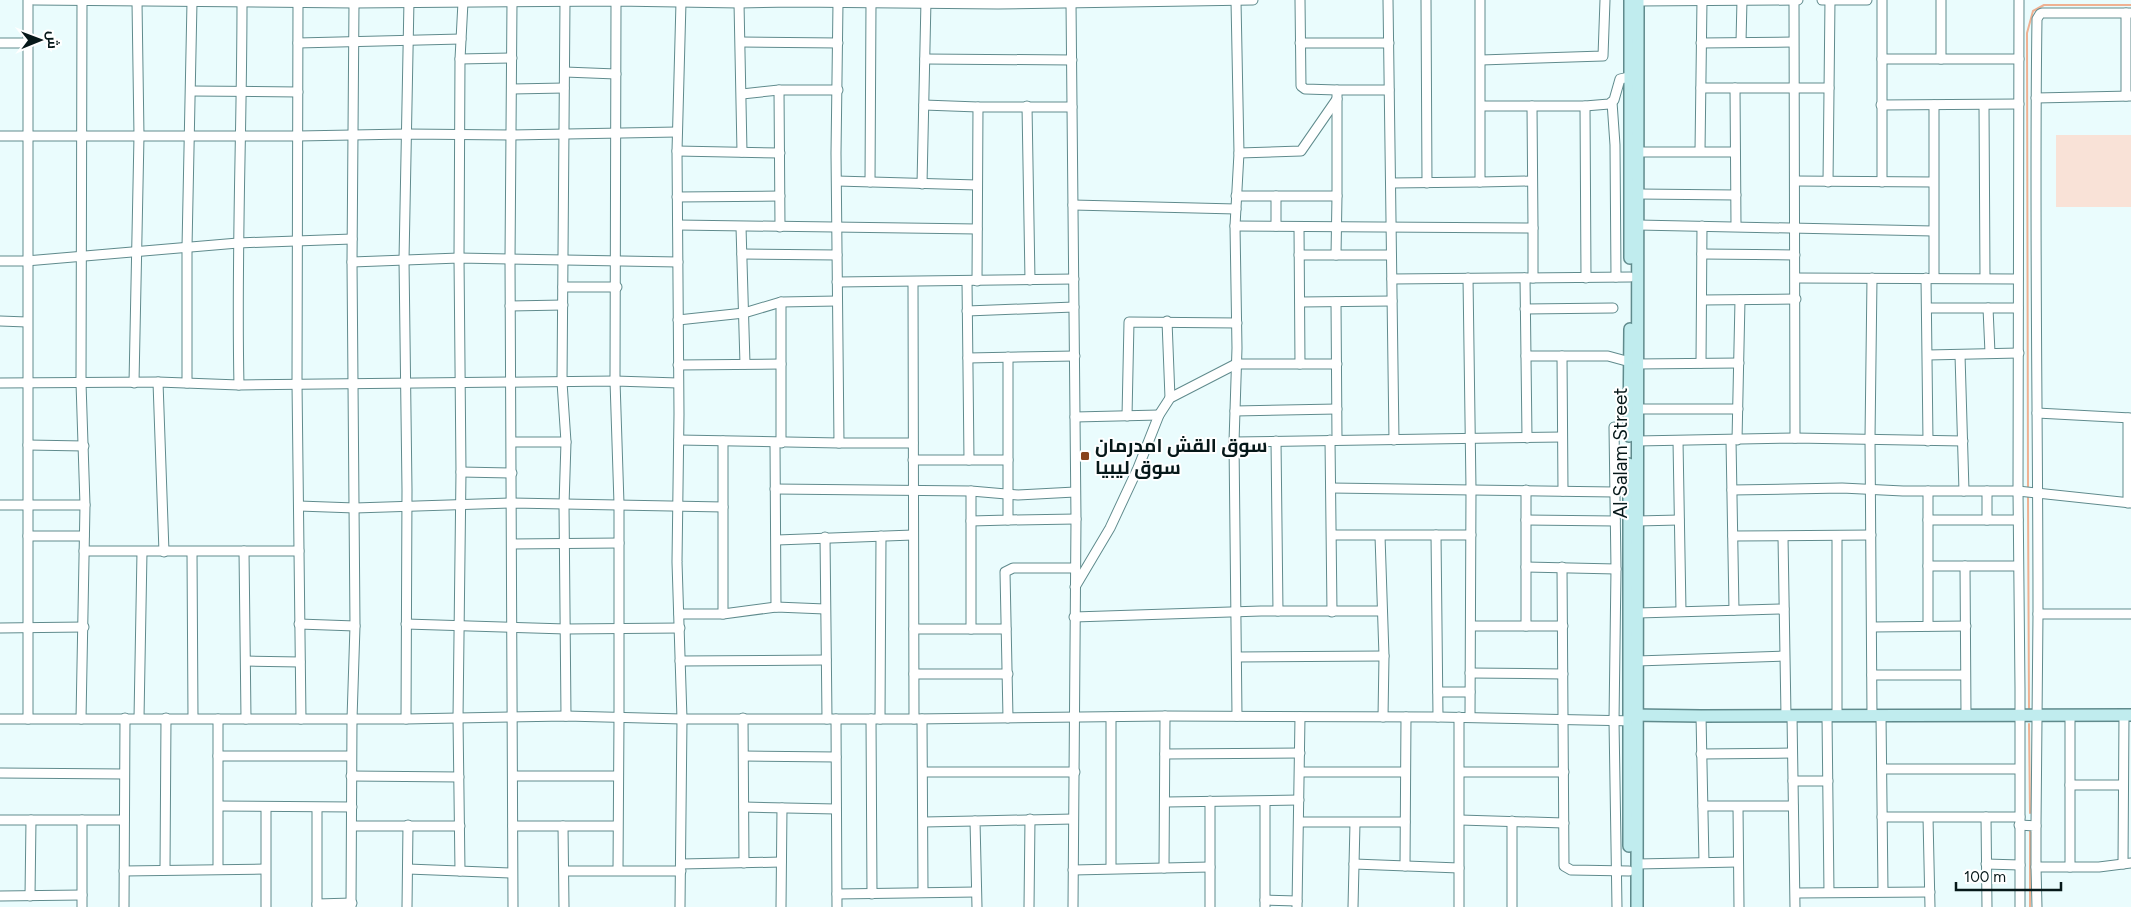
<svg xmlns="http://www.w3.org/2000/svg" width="2131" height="907" font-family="Figtree,Cairo,sans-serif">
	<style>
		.green { fill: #f9e2d7 }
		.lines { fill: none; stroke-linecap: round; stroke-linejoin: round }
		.stream { stroke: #efb192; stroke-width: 2 }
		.street-casing { stroke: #608b8d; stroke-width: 11 }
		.secondary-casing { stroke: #608b8d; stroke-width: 14 }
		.street { stroke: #fff; stroke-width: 9 }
		.secondary { stroke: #c0ecee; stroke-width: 11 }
		.poi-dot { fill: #89431c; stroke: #fff; stroke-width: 2 }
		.labels { text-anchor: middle; stroke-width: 4; stroke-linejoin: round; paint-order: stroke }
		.poi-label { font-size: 19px; font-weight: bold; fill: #061819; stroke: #fff; text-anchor: start }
		.street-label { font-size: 19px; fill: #061819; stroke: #fff }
	</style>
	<rect width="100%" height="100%" fill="#eafcfd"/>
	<rect class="green" x="2056" y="135" width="75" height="72"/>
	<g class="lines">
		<g class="stream">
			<polyline points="2028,488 2027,33 2033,11 2044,5 2131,5"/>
			<polyline points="2028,496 2029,708"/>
			<polyline points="2029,724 2030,813"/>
			<polyline points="2030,829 2030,907"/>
		</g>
		<g class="street-casing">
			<g id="street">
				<path d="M28,0C26,240 30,480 28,719"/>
				<polyline points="34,0 354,3 616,1 739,3 794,2 998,4 1253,0"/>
				<polyline points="1300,0 1301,86 1305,89 1337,90"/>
				<polyline points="1388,0 1394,440"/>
				<polyline points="1426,0 1427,183"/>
				<polyline points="1480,0 1480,182 1532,181"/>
				<polyline points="1794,0 1795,438"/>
				<polyline points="1822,0 1867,0"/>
				<polyline points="1882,0 1882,182"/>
				<polyline points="1941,0 1941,59"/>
				<polyline points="2019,0 2018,491 2020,688 2020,907"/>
				<polyline points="565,1 562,382 566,442 564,505 566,716"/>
				<polyline points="616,1 615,381 619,504 619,717 618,870"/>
				<polyline points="1236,1 1239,153 1235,226 1237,348 1234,442 1237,716"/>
				<polyline points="1638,1 1798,0"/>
				<polyline points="298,2 297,383 301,719"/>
				<polyline points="512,2 510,260 513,907"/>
				<polyline points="739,3 742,152"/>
				<polyline points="1071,3 1076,519 1073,907"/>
				<polyline points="2126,13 2126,96"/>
				<polyline points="741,42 838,43"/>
				<polyline points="1741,42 1742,0"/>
				<polyline points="0,43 28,43"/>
				<polyline points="298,43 461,39"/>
				<polyline points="1300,43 1389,43"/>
				<polyline points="1701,43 1793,42"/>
				<polyline points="460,59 512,58"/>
				<polyline points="925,59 1072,60"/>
				<polyline points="1882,59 2019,59"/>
				<polyline points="1481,60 1603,56 1605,0"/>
				<polyline points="565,72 616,74"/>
				<polyline points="1701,88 1829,88"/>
				<polyline points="1735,88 1736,226"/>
				<polyline points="512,89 564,88"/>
				<polyline points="779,90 780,227"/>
				<polyline points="191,91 298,92"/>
				<polyline points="742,94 779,90 838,90"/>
				<polyline points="2036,98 2131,96"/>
				<polyline points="1612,102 1615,145 1616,277"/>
				<polyline points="924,105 978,107"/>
				<polyline points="1881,105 2019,104"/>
				<polyline points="1934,105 1934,277"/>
				<polyline points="1984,105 1985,278"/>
				<polyline points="1027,106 1030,280"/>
				<polyline points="1481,106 1585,106 1609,104 1614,100 1620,79 1629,77"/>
				<polyline points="1532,106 1533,228"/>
				<polyline points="1585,106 1586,278"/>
				<polyline points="0,136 298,136 407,134 512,135 677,132"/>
				<polyline points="677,151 780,153"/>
				<polyline points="1700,151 1702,0"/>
				<polyline points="1638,152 1735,152"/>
				<polyline points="1239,153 1301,151 1337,99"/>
				<polyline points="837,181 977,185"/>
				<polyline points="1795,181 1933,182"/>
				<polyline points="870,182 871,3"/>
				<polyline points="1828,182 1830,0"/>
				<polyline points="1391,183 1480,182"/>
				<polyline points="922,184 926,0"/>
				<polyline points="1638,194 1736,195"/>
				<polyline points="1236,196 1276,196"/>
				<polyline points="1337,196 1337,90 1389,90"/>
				<polyline points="677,197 780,196"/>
				<polyline points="1073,205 1236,209"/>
				<polyline points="678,225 977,229"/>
				<polyline points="1638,225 1933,231"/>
				<polyline points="1235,226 1533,228 1533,278"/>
				<polyline points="1276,226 1276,196 1337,196 1336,255"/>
				<polyline points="741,227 745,364"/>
				<polyline points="1299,227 1300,364"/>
				<polyline points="742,254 837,255"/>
				<polyline points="1702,254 1795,255"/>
				<polyline points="1299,255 1391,255"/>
				<polyline points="0,261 26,261 238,243 352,239"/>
				<polyline points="352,262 459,258 678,262"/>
				<polyline points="1468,278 1471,489 1470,717"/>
				<polyline points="1525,278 1527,438"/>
				<polyline points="1796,278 2018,279"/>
				<polyline points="1926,278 1928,441"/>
				<polyline points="1392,279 1630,277"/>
				<polyline points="967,281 969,460"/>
				<polyline points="977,281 978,107 1072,107"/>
				<polyline points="837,282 1074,279"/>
				<polyline points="913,282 914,719"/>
				<polyline points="563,287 617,287"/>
				<polyline points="1702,300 1796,299"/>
				<polyline points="781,302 781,443"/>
				<polyline points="1300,302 1392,301"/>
				<polyline points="1336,302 1337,440"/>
				<polyline points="510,306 563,305"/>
				<polyline points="1927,308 2018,308"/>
				<polyline points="1988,308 1990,353"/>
				<polyline points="1525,309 1613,308"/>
				<polyline points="967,311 1074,307"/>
				<polyline points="678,320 744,313 781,302 837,301"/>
				<polyline points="0,321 27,322"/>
				<polyline points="1167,321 1170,398"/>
				<polyline points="1928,355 2019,353"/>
				<polyline points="1960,355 1964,491"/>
				<polyline points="1526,356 1608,356 1630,362"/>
				<polyline points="1562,356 1563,491"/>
				<polyline points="968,358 1075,356"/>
				<polyline points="1701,363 1702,226"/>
				<polyline points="1637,364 1739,363"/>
				<polyline points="678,365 781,364"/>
				<polyline points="158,382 164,552"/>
				<polyline points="0,383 158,382 239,385 615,381 678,383"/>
				<polyline points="134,383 139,136 137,2"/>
				<polyline points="187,383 187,247 192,2"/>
				<path d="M239,385C236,257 242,129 242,2"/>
				<polyline points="1637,409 1738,409"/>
				<polyline points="1235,411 1337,409"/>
				<polyline points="2037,413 2131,418"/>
				<polyline points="1127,416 1129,322 1237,323"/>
				<polyline points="1075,417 1159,415"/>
				<polyline points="2128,418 2128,503"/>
				<polyline points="1614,427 1616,569 1614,721 1617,907"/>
				<polyline points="679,440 839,443 836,153 838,3"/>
				<polyline points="1330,440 1332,612"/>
				<polyline points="1731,440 1734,610"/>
				<polyline points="1737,440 1740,300"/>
				<polyline points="723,441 723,614"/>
				<polyline points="1276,441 1278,611"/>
				<polyline points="1637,441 1795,438 1963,441"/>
				<polyline points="1678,441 1681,611"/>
				<polyline points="512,442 566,442"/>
				<polyline points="1234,442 1562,437"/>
				<polyline points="775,443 776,607"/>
				<polyline points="839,443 913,443"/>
				<polyline points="28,445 84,446"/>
				<polyline points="913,460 1008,460"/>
				<polyline points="461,472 512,473"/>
				<polyline points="1331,488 1614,492"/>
				<polyline points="775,489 971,491 1018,495 1075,492"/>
				<polyline points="1526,490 1526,626"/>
				<polyline points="1732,490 1842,488 1903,491 2018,491 2131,503"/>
				<polyline points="971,491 971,629"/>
				<polyline points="1928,491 1928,626"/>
				<polyline points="0,505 85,505"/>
				<polyline points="299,506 355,508 512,503 723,507"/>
				<polyline points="1008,520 1076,519"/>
				<polyline points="1526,520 1615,521"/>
				<polyline points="1928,520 2018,520"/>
				<polyline points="1987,520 1987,491"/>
				<polyline points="971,521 1008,520 1008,357"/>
				<polyline points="1637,521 1679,520"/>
				<polyline points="1332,535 1471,535"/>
				<polyline points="1436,535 1438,717"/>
				<polyline points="28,536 84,536"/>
				<polyline points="1380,536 1384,656 1383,717"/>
				<polyline points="1733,536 1871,535"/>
				<polyline points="1837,536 1837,716"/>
				<polyline points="825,537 827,719"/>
				<polyline points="1783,537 1786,716"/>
				<polyline points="777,540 913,535"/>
				<polyline points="512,544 619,543"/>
				<polyline points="84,551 299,551"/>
				<polyline points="244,551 246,719"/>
				<polyline points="192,552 193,718"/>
				<polyline points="1928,566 2018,566"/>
				<polyline points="1965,566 1966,715"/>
				<polyline points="1526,567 1616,569"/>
				<polyline points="1562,567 1564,866 1571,870 1629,871"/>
				<polyline points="1075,587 1110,528 1138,468 1159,415 1170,398 1236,364 1337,364"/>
				<polyline points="1638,613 1784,609"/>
				<polyline points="679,614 723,614 776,607 825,609"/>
				<path d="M2038,614C2038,416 2034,218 2037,19L2040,14L2042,13H2131"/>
				<polyline points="1074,617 1261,611 1382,611"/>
				<polyline points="299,624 355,626"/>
				<polyline points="406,624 566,629 680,628"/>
				<polyline points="1471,626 1563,626"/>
				<polyline points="1873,627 1966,626"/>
				<polyline points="0,628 84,627"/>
				<polyline points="914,629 1006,629"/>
				<polyline points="1237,657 1384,656"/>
				<polyline points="246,661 300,662"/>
				<polyline points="680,661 826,660"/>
				<polyline points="1637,661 1784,656"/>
				<polyline points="1470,673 1563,674"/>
				<polyline points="914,674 1008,674"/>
				<polyline points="1872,675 1965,675"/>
				<polyline points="1438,692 1470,692"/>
				<polyline points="2070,715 2070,867"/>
				<polyline points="1701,716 1704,862"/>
				<polyline points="1792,716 1795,907"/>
				<polyline points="1827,716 1829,892"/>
				<polyline points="1872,716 1870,438 1872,278"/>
				<polyline points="1881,716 1883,891"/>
				<polyline points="1111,717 1111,868"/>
				<polyline points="1459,717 1459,907"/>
				<polyline points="139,718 142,552"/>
				<polyline points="743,718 744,863"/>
				<polyline points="1008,718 1005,572 1013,568 1075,568"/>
				<polyline points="0,719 406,719 566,716 682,719 914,719 1165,716 1438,717 1635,721"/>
				<polyline points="81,719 85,505 81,383 82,1"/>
				<polyline points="218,719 218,869"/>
				<polyline points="406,719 407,490 404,260 409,0"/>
				<polyline points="836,719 837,907"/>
				<polyline points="871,719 872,894"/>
				<polyline points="880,719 881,536"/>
				<polyline points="922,719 923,892"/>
				<polyline points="1165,754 1300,753"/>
				<polyline points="1701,754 1792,753"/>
				<polyline points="218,756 351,756"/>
				<polyline points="744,756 836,757"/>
				<polyline points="1882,769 2019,769"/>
				<polyline points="923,772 1075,772"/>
				<polyline points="1300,772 1405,772"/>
				<polyline points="1460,772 1564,772"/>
				<polyline points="0,773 124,774"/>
				<polyline points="351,776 459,777"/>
				<polyline points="513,776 618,776"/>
				<polyline points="1793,781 1828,781"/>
				<polyline points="2070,785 2123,785"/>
				<polyline points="1166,802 1299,800"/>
				<polyline points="1265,802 1265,907"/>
				<polyline points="219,806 352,807"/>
				<polyline points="1703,806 1793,806"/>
				<polyline points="744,807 836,809"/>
				<polyline points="1738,807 1739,907"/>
				<polyline points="317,808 317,907"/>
				<polyline points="1882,817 2020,817"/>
				<polyline points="1986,817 1987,907"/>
				<polyline points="1928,818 1930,907"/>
				<polyline points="0,820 124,820"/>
				<polyline points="1460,820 1564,823"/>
				<polyline points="924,822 975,821"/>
				<polyline points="1299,822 1405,822"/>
				<polyline points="2019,825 2036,826 2036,867 2099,867 2131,863"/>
				<polyline points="352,826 460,826"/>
				<polyline points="513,826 617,826"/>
				<polyline points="563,826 564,907"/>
				<polyline points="2036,826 2038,614 2131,614"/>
				<polyline points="681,864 781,862"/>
				<polyline points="1354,864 1459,868"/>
				<polyline points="1637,864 1738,862"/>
				<polyline points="1986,864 2020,865"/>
				<polyline points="2123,864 2124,715"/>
				<polyline points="1405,866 1406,717"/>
				<polyline points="2036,867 2037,907"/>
				<polyline points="1164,868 1165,716"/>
				<polyline points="408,869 512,873"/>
				<polyline points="165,870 166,718"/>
				<polyline points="1073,870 1210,867"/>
				<polyline points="124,871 265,869"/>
				<polyline points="460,871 458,718 461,472 459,258 460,59 463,2"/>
				<polyline points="564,871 681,871"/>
				<polyline points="1796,893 1930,892"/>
				<polyline points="837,894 976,892"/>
				<polyline points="0,896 82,895"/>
				<polyline points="30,896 31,820"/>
				<polyline points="1265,900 1297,901"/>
				<polyline points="317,904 352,903"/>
				<polyline points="82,907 82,820"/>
				<polyline points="124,907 125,718"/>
				<polyline points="266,907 266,808"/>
				<polyline points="351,907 352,719 355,626 352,262 354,3"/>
				<polyline points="407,907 408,825"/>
				<polyline points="680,907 682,719 677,562 679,414 677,151 681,2"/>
				<polyline points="781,907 782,808"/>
				<polyline points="977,907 975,821 1073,819"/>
				<polyline points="1029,907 1030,819"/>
				<polyline points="1210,907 1210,801"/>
				<polyline points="1297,907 1300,717"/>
				<polyline points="1353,907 1355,823"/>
				<polyline points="1512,907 1512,821"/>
			</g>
		</g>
		<g class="secondary-casing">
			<g id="secondary">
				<polyline points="1630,258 1630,0"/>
				<polyline points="1629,436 1630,329"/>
				<polyline points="1629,464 1629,846"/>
				<polyline points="1631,715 1701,716 2131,715"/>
				<polyline points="1637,907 1638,0"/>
			</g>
		</g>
		<use href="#street" class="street"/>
		<use href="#secondary" class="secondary"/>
	</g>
	<rect class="poi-dot" x="1080" y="451" width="10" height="10" rx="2.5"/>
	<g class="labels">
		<g class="poi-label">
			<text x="1095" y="452">سوق القش امدرمان<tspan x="1095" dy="22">سوق ليبيا</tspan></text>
		</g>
		<g class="street-label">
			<text transform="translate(1620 453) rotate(-90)" y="7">Al Salam Street</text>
		</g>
	</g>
	<g transform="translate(40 40) rotate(89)" stroke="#ffffff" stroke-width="4" paint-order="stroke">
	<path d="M0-4L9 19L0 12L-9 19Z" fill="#061819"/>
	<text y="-8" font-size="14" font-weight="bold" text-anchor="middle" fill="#061819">ش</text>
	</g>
	<path d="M1956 882v8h105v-8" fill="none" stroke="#061819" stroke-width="2.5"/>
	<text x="1964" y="882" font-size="15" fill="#061819" stroke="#ffffff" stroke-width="4" paint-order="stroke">100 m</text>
</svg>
